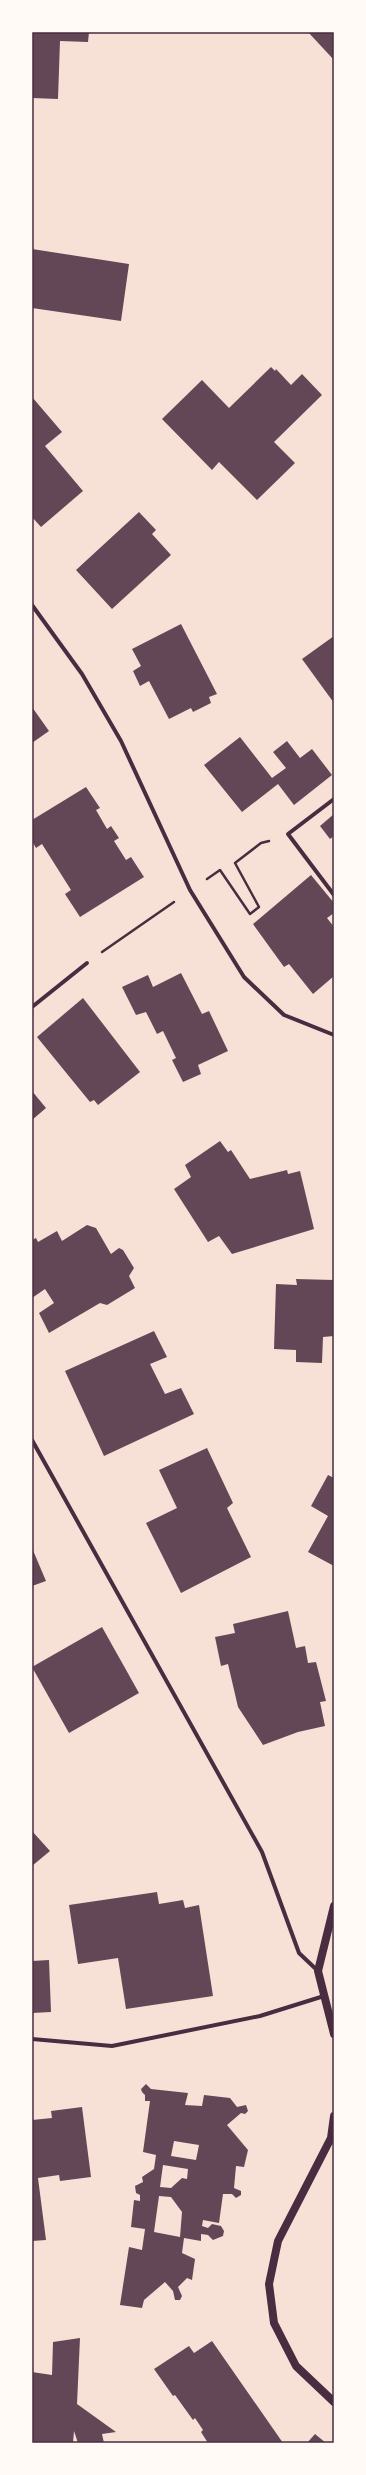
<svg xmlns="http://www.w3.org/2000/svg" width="366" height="2475" font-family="'Varela Round',sans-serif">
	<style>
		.building { fill: #644757; fill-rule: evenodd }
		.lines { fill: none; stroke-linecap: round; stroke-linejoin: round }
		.path { stroke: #4a2c40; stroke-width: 2.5 }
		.minor { stroke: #4a2c40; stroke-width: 4 }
		.secondary { stroke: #4a2c40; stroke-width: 8 }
		.neatline { fill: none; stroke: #4a2c40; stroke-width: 1.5 }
	</style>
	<rect width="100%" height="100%" fill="#f7e1d7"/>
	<g class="building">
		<polygon points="32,32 89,32 88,42 60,41 58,99 32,98"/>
		<polygon points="308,32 334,32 334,60"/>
		<polygon points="32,249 129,264 121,321 32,308"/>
		<polygon points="271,367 275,371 276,369 291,385 302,374 322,395 274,442 295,463 257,500 219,462 212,470 162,419 202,380 229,408"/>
		<polygon points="32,397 62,432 45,446 83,491 41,527 32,517"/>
		<polygon points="139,512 156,530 152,534 171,555 112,609 76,570"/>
		<polygon points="181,624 217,694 209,697 211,703 193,712 191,708 169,719 149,681 140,686 133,671 141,666 132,649"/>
		<polygon points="334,636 334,703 302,659"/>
		<polygon points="32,707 49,731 32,743"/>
		<polygon points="240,737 272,778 286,768 273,752 287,741 300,758 312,749 332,775 294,805 278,784 242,812 204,765"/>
		<polygon points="86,787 100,808 96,810 107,829 111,826 119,838 114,841 126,860 131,857 144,877 80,917 65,894 71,890 42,844 36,848 32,841 32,820"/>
		<polygon points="334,814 334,836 330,839 320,826"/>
		<polygon points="311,875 334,903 334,913 327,918 334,927 334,976 313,994 289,964 284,967 253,924"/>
		<polygon points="181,973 202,1014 209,1011 228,1051 198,1065 201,1074 183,1082 172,1060 176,1058 163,1031 157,1034 146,1012 136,1015 122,987 148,975 153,987"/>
		<polygon points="83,998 140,1072 98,1105 94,1100 90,1102 37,1037"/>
		<polygon points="32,1091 46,1108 32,1120"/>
		<polygon points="220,1141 228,1152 231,1150 250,1179 287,1170 288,1174 300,1171 314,1229 232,1254 219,1236 208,1242 174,1189 191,1177 185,1165"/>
		<polygon points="87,1225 96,1228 111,1254 119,1248 123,1250 134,1268 129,1276 135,1288 107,1305 100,1303 49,1333 39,1313 54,1303 45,1289 32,1298 32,1240 36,1238 38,1242 57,1231 62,1241"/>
		<polygon points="296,1279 334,1280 334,1336 323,1337 322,1363 296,1362 296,1350 274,1349 276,1284 297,1285"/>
		<polygon points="154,1331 167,1357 150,1364 165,1394 181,1388 194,1414 104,1456 65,1371"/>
		<polygon points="207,1448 233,1503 227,1508 251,1557 181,1593 146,1523 177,1508 159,1470"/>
		<polygon points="328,1475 334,1478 334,1566 308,1552 328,1516 311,1506"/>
		<polygon points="32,1548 46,1581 32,1586"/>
		<polygon points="288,1611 296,1648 305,1646 308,1663 316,1662 326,1701 320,1702 325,1726 298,1732 263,1745 238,1707 228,1664 221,1666 215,1637 235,1633 233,1624"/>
		<polygon points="102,1627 139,1693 69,1733 32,1667"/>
		<polygon points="32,1831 50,1851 32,1866"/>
		<polygon points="157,1892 159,1904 183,1900 185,1908 199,1905 213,1996 126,2009 118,1958 78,1964 69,1905"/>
		<polygon points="49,1960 51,2012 32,2013 32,1961"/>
		<path d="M146,2084L151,2089L188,2093L185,2105L202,2106L204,2095L230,2098L237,2107L246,2105L248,2111L245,2114L241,2113L227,2125L248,2150L244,2167L236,2166L234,2188L241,2191V2195L236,2198L232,2194H223L219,2223L203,2220L202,2226L208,2228L212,2224L221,2226L224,2231L223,2236L213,2240L208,2235L201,2234V2241L184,2238L182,2253L195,2259L192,2280L187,2278L178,2287L182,2296L180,2300H175L173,2291L165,2282L144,2300L142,2308L120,2305L129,2247L142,2250L145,2229L131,2227L134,2200L140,2201V2195L136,2193L135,2186L143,2182L142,2177L154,2169L156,2155L143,2152L150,2101H145V2095L142,2092L141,2089ZM174,2141L199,2145L196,2160L171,2156ZM163,2165L188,2169L187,2179L182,2178L171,2188L160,2187ZM159,2196L171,2197L182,2212L180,2237L154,2232Z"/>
		<polygon points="82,2107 91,2177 60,2181 59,2175 38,2178 46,2240 32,2241 32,2120 52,2118 51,2111"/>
		<polygon points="80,2338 77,2404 116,2432 102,2434 104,2443 78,2443 74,2431 73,2443 32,2443 32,2372 52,2375 53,2342"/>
		<polygon points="212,2341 283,2443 208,2443 201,2432 203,2430 195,2418 193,2420 175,2395 173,2396 154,2369 189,2346 194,2353"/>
		<polygon points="315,2434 326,2443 307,2443"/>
	</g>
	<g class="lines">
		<g class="path">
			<polyline points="207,879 220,870 250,914 259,907 235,863 261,843 269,841"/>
			<polyline points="102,952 174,902"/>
		</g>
		<g class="minor">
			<polyline points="32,605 82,674 121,741 190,890 244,977 284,1015 334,1035"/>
			<polyline points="334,799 288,834 334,895"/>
			<polyline points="32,1007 87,963"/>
			<polyline points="32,1440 262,1852 299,1953 318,1971"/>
			<polyline points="32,2039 112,2046 260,2016 324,1996"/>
		</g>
		<g class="secondary">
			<polyline points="334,1906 318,1971 334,2034"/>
			<polyline points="334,2116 331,2138 278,2241 269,2284 274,2323 296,2366 334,2402"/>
		</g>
	</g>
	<rect width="366" height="2475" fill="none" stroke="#fffaf5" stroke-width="66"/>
	<rect x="33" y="33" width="300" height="2409" class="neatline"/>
</svg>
